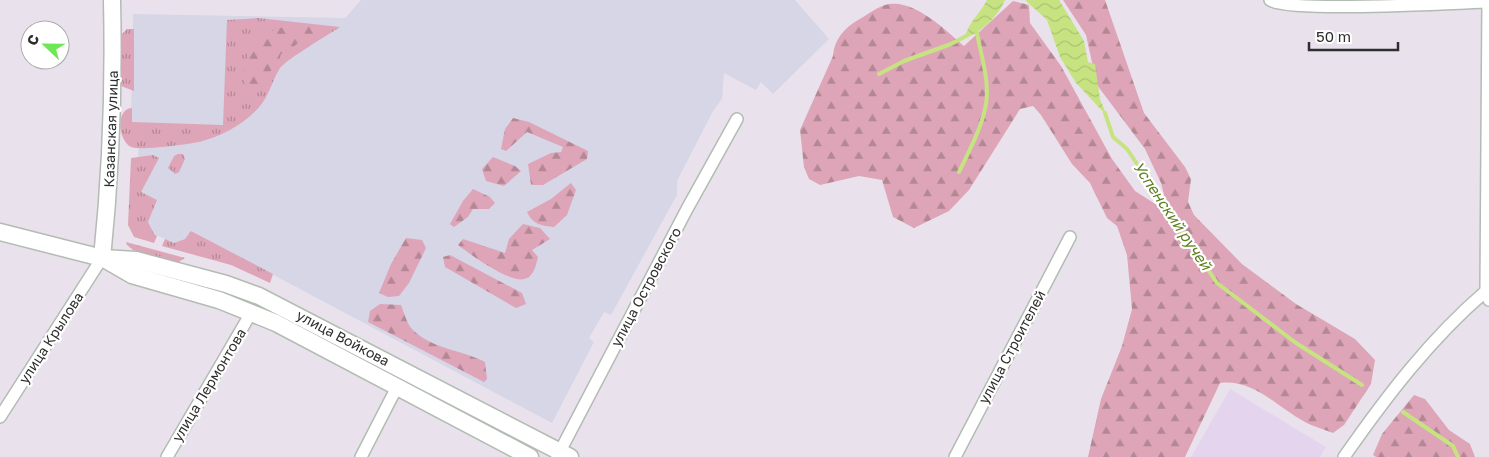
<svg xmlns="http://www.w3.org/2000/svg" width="1489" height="457" font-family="'Golos Text',sans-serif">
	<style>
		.education { fill: #e5d4ed }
		.medical { fill: #d6d6e6 }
		.grass { fill: url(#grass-tufts) }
		.forest { fill: url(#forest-firs) }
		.water { fill: url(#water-waves) }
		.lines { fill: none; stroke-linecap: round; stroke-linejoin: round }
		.stream { stroke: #c7e381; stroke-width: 4 }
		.street-casing { stroke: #b3bcb2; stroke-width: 14 }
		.secondary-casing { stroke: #b3bcb2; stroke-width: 19 }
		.street { stroke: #fff; stroke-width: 11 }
		.secondary { stroke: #fff; stroke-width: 16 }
		.labels { text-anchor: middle; stroke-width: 4.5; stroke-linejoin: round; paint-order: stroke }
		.street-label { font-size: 14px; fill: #2e2e2e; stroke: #fff }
		.water-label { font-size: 15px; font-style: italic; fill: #5b801b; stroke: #fff }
	</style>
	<defs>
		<pattern id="grass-tufts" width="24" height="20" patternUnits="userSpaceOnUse" patternTransform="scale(1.25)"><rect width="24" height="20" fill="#dda5b7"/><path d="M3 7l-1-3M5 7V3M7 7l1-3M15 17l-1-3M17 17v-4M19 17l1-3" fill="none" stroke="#b48795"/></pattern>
		<pattern id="forest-firs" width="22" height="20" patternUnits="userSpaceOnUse" patternTransform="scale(1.25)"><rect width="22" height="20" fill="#dda5b7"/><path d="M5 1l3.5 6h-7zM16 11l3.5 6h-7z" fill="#b48795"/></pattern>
		<pattern id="water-waves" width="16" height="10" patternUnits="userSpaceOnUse" patternTransform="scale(1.25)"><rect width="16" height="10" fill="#c7e381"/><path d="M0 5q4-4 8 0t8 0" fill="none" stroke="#abc370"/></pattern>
	</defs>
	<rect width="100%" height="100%" fill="#e9e2ed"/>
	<polygon class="education" points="1230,389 1326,447 1320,457 1191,457"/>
	<polygon class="medical" points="361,0 795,0 829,39 773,94 761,82 756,90 724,73 722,99 713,111 677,181 677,195 611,315 604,312 589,338 594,342 552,423 191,231 185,239 174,243 154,234 130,197 138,161 139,141 131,124 133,14 345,18"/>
	<g class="grass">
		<path d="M258,18L340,27C328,35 287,59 280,68C273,79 270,92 263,102C249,122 222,136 199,142C187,144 141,151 131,147C118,140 115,109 132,108V122L223,125L227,20Z"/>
		<polygon points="127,29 134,29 134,91 121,86 121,35"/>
		<polygon points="178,154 183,154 185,159 179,172 175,174 168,168 174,156"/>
		<polygon points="153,155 159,158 141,192 157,200 148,222 154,234 157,236 154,243 134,237 128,225 131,158"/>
		<polygon points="191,231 273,274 270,283 231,265 162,246 165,239 174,243 185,239"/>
		<polygon points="126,242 185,258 177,263 133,250 127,245"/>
		<polygon points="123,263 254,299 533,446 532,449 249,303"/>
	</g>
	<g class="forest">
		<path d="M1063,0H1105L1144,113L1185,167L1191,179L1188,202L1194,215L1242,264L1296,304L1355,339L1375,360L1371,384L1344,425L1333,433C1326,430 1318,428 1311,425C1282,412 1255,378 1220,383L1185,457H1088L1101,399L1122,346L1132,309L1127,255L1117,226L1107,218L1090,183L1072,164L1041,115L1033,106L1020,109L969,190L949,211L914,228L893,217L882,180L859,176L820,185L809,179L804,167L800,130L833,56C834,40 844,28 858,20C867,15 878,6 889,4C915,0 946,30 964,46L1013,1L1029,5L1030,23L1061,66L1112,159L1135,191L1160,207L1164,195L1161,183L1145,149L1097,85L1086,35Z"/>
		<polygon points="310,24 316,32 281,54 261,87 248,90 242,76 254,40 278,28"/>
		<polygon points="513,118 529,122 588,151 587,159 543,185 531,185 528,164 551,153 561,152 563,147 527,132 506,151 501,149 505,129"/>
		<polygon points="493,157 515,166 521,171 504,186 486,181 482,169"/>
		<path d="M571,183L576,190L567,215L554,227C542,226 532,224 527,212L551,199Z"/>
		<polygon points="473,189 490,197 495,203 489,209 473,209 468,217 454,227 450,224 463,201"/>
		<path d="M523,224L540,228L550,239L532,250L538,257C536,265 534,277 524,279C509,283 470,254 458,245L463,239L505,253L509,239Z"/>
		<polygon points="406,238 422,240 426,248 409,283 399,296 388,297 379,293 391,264"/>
		<polygon points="450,255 522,293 526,304 516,308 445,267 443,257"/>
		<path d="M380,304L401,305C404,312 407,325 413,330C432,349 462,350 485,362L487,379L484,382L368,322L370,311Z"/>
		<polygon points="1414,395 1425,399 1449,430 1470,444 1475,457 1376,457 1373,455 1382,434"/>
	</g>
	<g class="water">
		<path d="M987,0H1005C999,15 981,33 965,38C968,22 980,14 987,0Z"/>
		<polygon points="1025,0 1059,0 1084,41 1088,62 1095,64 1100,99 1107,116 1076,83 1060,57 1047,20"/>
	</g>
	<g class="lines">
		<g class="stream">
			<polyline points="879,74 904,61 951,44 968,35"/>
			<polyline points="1105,113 1113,137 1127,149 1217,283 1296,343 1362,385"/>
			<path d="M959,172C969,151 982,128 986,104C990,80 980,52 976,28"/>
			<polyline points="1403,412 1453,446 1458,457"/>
		</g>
		<g class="street-casing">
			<g id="street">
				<path d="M1270,0C1287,13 1456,3 1489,2"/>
				<polyline points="1488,0 1486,291 1489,300"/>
				<polyline points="0,417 102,258"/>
				<polyline points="167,457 251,313"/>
				<polyline points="361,457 397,387"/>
				<polyline points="557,457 687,209 737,119"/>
				<polyline points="955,457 1070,237"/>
				<path d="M1344,457C1386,397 1430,339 1486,291"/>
			</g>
		</g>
		<g class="secondary-casing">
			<g id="secondary">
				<polyline points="0,232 102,258 136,260 226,284 259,296 570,457"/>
				<path d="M102,258C111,172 114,87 112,0"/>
				<polyline points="106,260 132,275 219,300 276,323 530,457"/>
			</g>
		</g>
		<use href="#street" class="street"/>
		<use href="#secondary" class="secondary"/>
	</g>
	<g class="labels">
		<g class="street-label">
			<text transform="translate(111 129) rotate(-88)" y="5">Казанская улица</text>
			<text transform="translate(646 287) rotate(-62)" y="5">улица Островского</text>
			<text transform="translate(51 338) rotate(-57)" y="5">улица Крылова</text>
			<text transform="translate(343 338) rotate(28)" y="5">улица Войкова</text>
			<text transform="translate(1012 347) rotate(-62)" y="5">улица Строителей</text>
			<text transform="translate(209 385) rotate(-59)" y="5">улица Лермонтова</text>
		</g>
		<g class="water-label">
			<text transform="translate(1172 216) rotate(56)" y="5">Успенский ручей</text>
		</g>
	</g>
	<g transform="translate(45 45) rotate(292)"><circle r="24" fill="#ffffff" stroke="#ababab"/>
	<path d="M0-4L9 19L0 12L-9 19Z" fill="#6de855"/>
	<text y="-8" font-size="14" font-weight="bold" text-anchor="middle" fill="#2e2e2e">С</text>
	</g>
	<path d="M1309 42v8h89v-8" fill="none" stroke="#2e2e2e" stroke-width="2.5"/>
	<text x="1316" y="42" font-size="15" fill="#2e2e2e" stroke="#ffffff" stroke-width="4" paint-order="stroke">50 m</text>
</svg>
